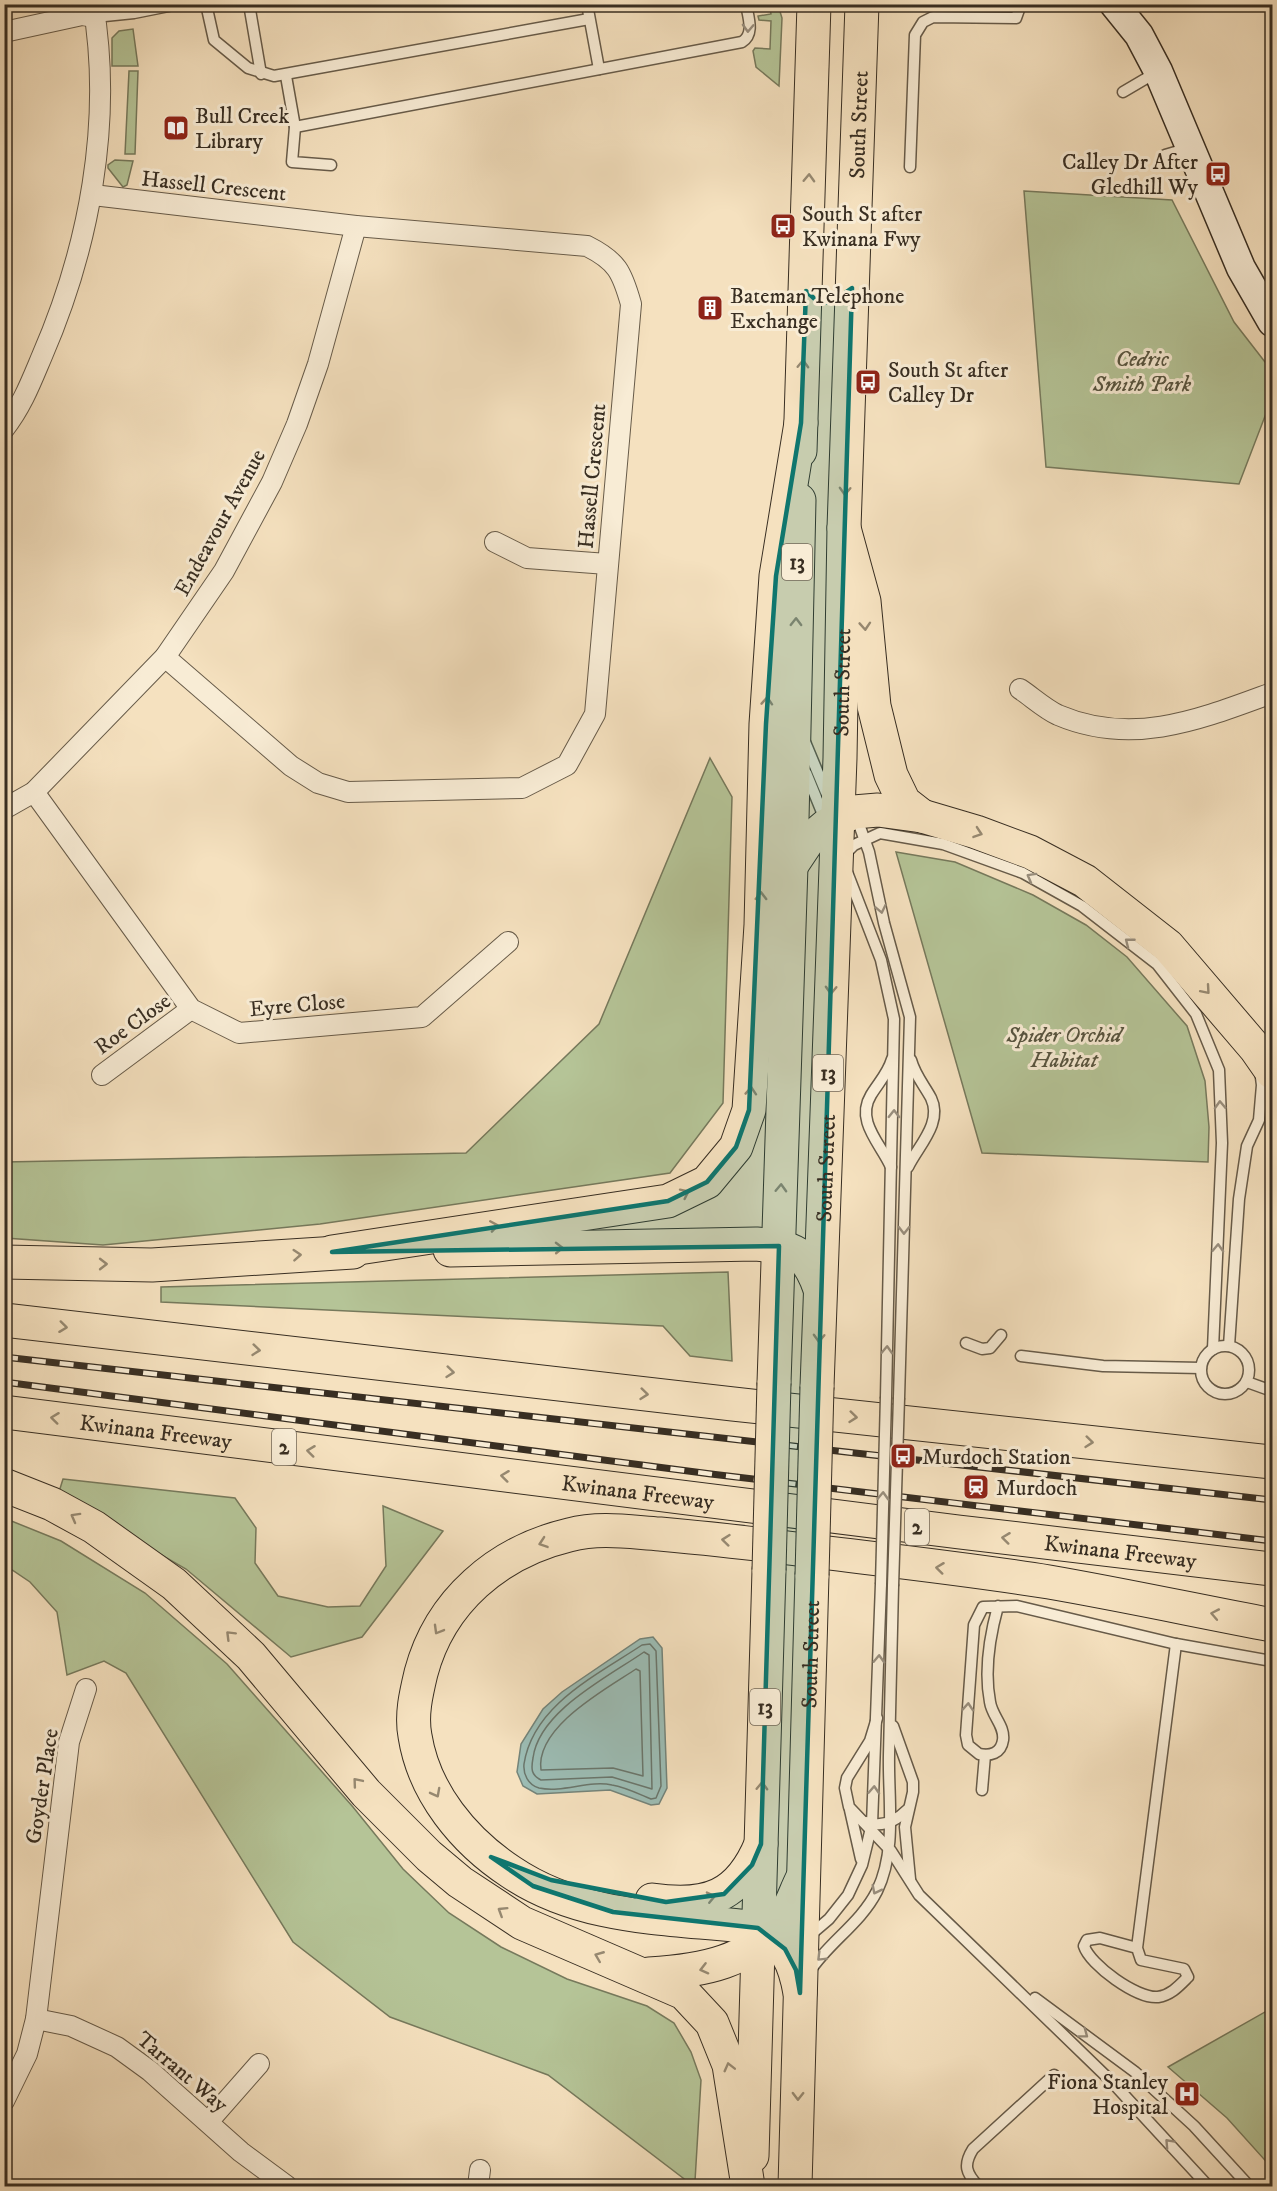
<svg xmlns="http://www.w3.org/2000/svg" width="1277" height="2191" font-family="'IM FELL DW Pica',serif">
	<style>
		.green { fill: #b5c497; stroke: #76795c; stroke-width: 1.5 }
		.water { fill: #9cbdb5; stroke: #74847a; stroke-width: 1.5 }
		.lines { fill: none; stroke-linecap: round; stroke-linejoin: round }
		.shore { stroke: #6a766c; stroke-width: 1.5 }
		.service-casing { stroke: #675b49; stroke-width: 13 }
		.minor-casing { stroke: #675b49; stroke-width: 22 }
		.secondary-casing { stroke: #382e22; stroke-width: 31 }
		.trunk-casing { stroke: #382e22; stroke-width: 35 }
		.motorway-casing { stroke: #382e22; stroke-width: 35 }
		.service { stroke: #f8ecd5; stroke-width: 10 }
		.minor { stroke: #f8ecd5; stroke-width: 20 }
		.secondary { stroke: #f8ecd5; stroke-width: 28 }
		.trunk { stroke: #f5e1bf; stroke-width: 33 }
		.motorway { stroke: #f5e1bf; stroke-width: 33 }
		.rail-casing { stroke: #382e22; stroke-width: 7 }
		.rail { stroke: #f8ecd5; stroke-width: 4.5; stroke-dasharray: 14; stroke-linecap: butt }
		.service-bridge-casing { stroke: #675b49; stroke-width: 13; stroke-linecap: butt }
		.trunk-bridge-casing { stroke: #382e22; stroke-width: 35; stroke-linecap: butt }
		.service-bridge { stroke: #f8ecd5; stroke-width: 10 }
		.trunk-bridge { stroke: #f5e1bf; stroke-width: 33 }
		.oneway { stroke: #988d7c }
		.oneway2 { stroke: #968870 }
		.marked { fill: #0f766e; fill-opacity: 0.2; stroke: #0f766e; stroke-width: 4.5; stroke-linejoin: round }
		.labels { text-anchor: middle; stroke-width: 6; stroke-linejoin: round; paint-order: stroke }
		.shield { fill: #f8ecd5; stroke: #726758; stroke-width: 1.5 }
		.shield-label { font-size: 21px; font-weight: bold; fill: #382e22 }
		.poi-label { font-size: 22px; fill: #382e22; stroke: #f8ecd5; text-anchor: start }
		.street-label { font-size: 22px; fill: #382e22; stroke: #f8ecd5 }
		.park-label { font-size: 22px; font-style: italic; fill: #57543f; stroke: #f8ecd5 }
	</style>
	<rect width="100%" height="100%" fill="#f5e1bf"/>
	<filter id="stains"><feTurbulence type="fractalNoise" baseFrequency=".00333" numOctaves="4"/><feColorMatrix values="0 0 0 0 .2 0 0 0 0 .09 0 0 0 0 .02 0 0 0 .5 -.17"/></filter>
	<radialGradient id="worn" r=".72"><stop offset=".6" stop-color="#630" stop-opacity="0"/><stop offset="1" stop-color="#630" stop-opacity=".3"/></radialGradient>
	<g class="green">
		<polygon points="769,5 778,5 782,18 779,86 756,67 753,51 755,48 770,49 771,21 759,20 758,16 771,14"/>
		<polygon points="133,29 138,66 112,66 112,38 119,31"/>
		<polygon points="129,71 138,71 135,154 125,154"/>
		<polygon points="115,160 133,161 127,185 123,187 108,168 108,165"/>
		<polygon points="1024,191 1172,200 1234,322 1272,371 1272,398 1239,484 1046,467"/>
		<polygon points="710,758 732,797 723,1103 670,1173 320,1224 103,1245 5,1238 5,1162 466,1153 599,1024"/>
		<polygon points="896,852 955,862 1033,895 1086,925 1127,957 1187,1026 1205,1081 1209,1127 1208,1162 982,1153"/>
		<polygon points="728,1272 732,1361 690,1356 663,1326 161,1302 161,1287"/>
		<polygon points="63,1479 235,1498 256,1528 255,1563 278,1596 328,1607 360,1606 386,1566 383,1506 443,1531 362,1637 291,1657 186,1569 58,1495"/>
		<polygon points="4,1518 61,1541 145,1593 227,1664 353,1807 403,1869 449,1913 501,1947 567,1979 647,2006 674,2023 691,2052 701,2080 695,2181 687,2181 548,2075 390,2017 293,1942 126,1673 104,1661 67,1675 57,1612 30,1582 5,1565"/>
		<polygon points="1272,2008 1272,2168 1227,2118 1168,2067"/>
	</g>
	<polygon class="water" points="653,1637 662,1648 667,1788 659,1804 651,1805 610,1790 537,1794 523,1786 517,1772 521,1744 543,1709 562,1692 640,1639"/>
	<g class="lines">
		<g class="shore">
			<path d="M642,1645L650,1644L656,1651L661,1786L656,1798L651,1799C639,1794 625,1787 612,1785C589,1780 563,1793 539,1788C528,1785 523,1774 524,1764C533,1705 597,1675 642,1645Z"/>
			<path d="M644,1652L649,1655L652,1789L612,1777L541,1780C531,1775 531,1769 533,1758C539,1711 608,1677 644,1652Z"/>
			<path d="M636,1669L640,1671L643,1776L613,1768L541,1770C535,1727 606,1689 636,1669Z"/>
		</g>
		<g class="service-casing">
			<g id="service">
				<polyline points="206,4 214,40 248,68 274,76 589,19"/>
				<polyline points="249,4 261,74"/>
				<polyline points="587,4 599,69"/>
				<polyline points="95,17 134,13 179,4"/>
				<polyline points="286,76 295,127 292,162 331,165"/>
				<polyline points="1123,92 1157,72"/>
				<path d="M295,127L742,42C755,34 748,17 746,4"/>
				<polyline points="1165,155 1189,148"/>
				<polyline points="910,167 915,35 923,22 933,17 1016,18 1021,4"/>
				<polyline points="805,742 828,797"/>
				<polyline points="806,773 826,822"/>
				<polyline points="856,816 869,852 884,923 910,1017 899,1398"/>
				<polyline points="843,856 854,845 880,833 943,844 1023,873 1082,906 1157,964 1196,1014 1219,1070 1222,1143 1213,1349"/>
				<polyline points="847,872 881,960 894,1019 886,1397"/>
				<path d="M891,1167C881,1144 855,1121 871,1095C879,1082 888,1073 892,1059"/>
				<path d="M908,1167C918,1146 943,1123 931,1098C924,1085 915,1075 911,1060"/>
				<polyline points="966,1343 982,1349 990,1348 1001,1335"/>
				<circle cx="1225" cy="1370" r="24"/>
				<polyline points="1229,1346 1239,1199 1247,1146 1259,1120 1262,1085 1260,1070"/>
				<polyline points="1021,1356 1103,1366 1201,1368"/>
				<polyline points="1247,1382 1272,1391"/>
				<path d="M998,1606C990,1635 984,1671 990,1702C992,1716 1005,1726 1003,1740C1001,1754 990,1756 979,1754L968,1745L966,1735L974,1625L983,1607L1017,1606L1176,1644L1137,1948L1141,1960L1184,1969L1188,1977C1179,1986 1171,1995 1158,1997C1137,1999 1090,1965 1084,1946L1087,1940L1100,1938L1137,1948"/>
				<polyline points="1176,1644 1272,1661"/>
				<polyline points="877,1718 870,1741 847,1778 845,1788 849,1807 891,1851 919,1895 1112,2082 1208,2186"/>
				<polyline points="893,1726 913,1782 913,1792 905,1827 910,1879"/>
				<polyline points="982,1790 985,1755"/>
				<polyline points="850,1810 861,1859"/>
				<path d="M866,1822C882,1828 895,1822 907,1810"/>
				<polyline points="809,1936 829,1919 848,1895 862,1865 872,1824 881,1584"/>
				<path d="M810,1971C828,1943 861,1923 877,1891C897,1850 888,1798 889,1755C890,1699 892,1642 893,1586"/>
				<polyline points="1035,1998 1135,2072 1194,2126 1249,2186"/>
				<path d="M978,2186C966,2173 963,2165 973,2149L1054,2075"/>
			</g>
		</g>
		<g class="minor-casing">
			<g id="minor">
				<polyline points="4,32 82,15 95,17"/>
				<path d="M93,195L356,226L587,246C617,261 622,272 631,304L595,714L567,765L522,788L348,792L318,783L291,766L165,657"/>
				<path d="M4,429C22,406 31,382 42,356C89,248 113,122 93,4"/>
				<polyline points="495,542 527,558 607,564"/>
				<path d="M1020,689C1032,697 1045,709 1058,715C1133,747 1201,719 1272,693"/>
				<polyline points="34,792 191,1009 239,1033 422,1017 508,942"/>
				<polyline points="4,809 34,792 165,657 224,571 272,482 297,424 318,364 356,226"/>
				<polyline points="102,1075 191,1009"/>
				<polyline points="36,2019 71,2026 117,2047 150,2071 241,2152 287,2186"/>
				<polyline points="4,2101 27,2054 36,2019 69,1742 86,1689"/>
				<polyline points="208,2122 259,2064"/>
				<polyline points="478,2186 480,2170"/>
			</g>
		</g>
		<g class="secondary-casing">
			<polyline id="secondary" points="1114,4 1139,35 1158,71 1241,268 1272,322"/>
		</g>
		<g class="trunk-casing">
			<g id="trunk">
				<polyline points="800,451 814,4"/>
				<polyline points="774,1383 791,866 799,500"/>
				<path id="s1" d="M817,1387L840,758L844,528L862,4"/>
				<polyline points="752,2156 769,1570"/>
				<path id="s2" d="M795,2186L812,1575"/>
			</g>
		</g>
		<g class="motorway-casing">
			<g id="motorway">
				<polyline points="844,528 864,601 874,706 891,775 904,802 922,816"/>
				<polyline points="791,866 807,842 827,825 854,812 878,810 922,816 976,832 1030,852 1085,881 1168,946 1256,1049 1272,1072"/>
				<path d="M450,1250L756,1244C794,1248 807,1251 820,1289"/>
				<polyline points="332,1252 668,1201 707,1182 736,1147 749,1110 761,925 766,724 776,576 801,423"/>
				<polyline points="4,1262 152,1265 353,1252"/>
				<polyline points="4,1320 733,1404 1272,1462"/>
				<path id="s3" d="M4,1412L959,1532L1272,1569"/>
				<polyline points="4,1485 52,1504 94,1527 174,1584 251,1656 366,1793 429,1856 460,1882 522,1923 684,1993 712,2023 729,2065 748,2186"/>
				<path d="M652,1900C707,1908 739,1897 761,1844"/>
				<path d="M649,1974C701,1971 752,1963 784,1917C791,1906 796,1891 802,1879"/>
				<path d="M800,1993C795,1964 786,1942 758,1928C674,1917 585,1922 511,1872C464,1841 424,1793 415,1736C411,1715 416,1694 421,1673C440,1601 498,1552 569,1535C600,1527 629,1532 660,1534C703,1538 745,1542 788,1548C875,1559 962,1568 1049,1582C1124,1595 1198,1611 1272,1625"/>
			</g>
		</g>
		<use href="#service" class="service"/>
		<use href="#minor" class="minor"/>
		<use href="#secondary" class="secondary"/>
		<use href="#trunk" class="trunk"/>
		<use href="#motorway" class="motorway"/>
		<g class="rail-casing">
			<g id="rail">
				<polyline points="4,1357 1272,1500"/>
				<polyline points="4,1382 711,1474 1272,1541"/>
			</g>
		</g>
		<use href="#rail" class="rail"/>
		<g class="service-bridge-casing">
			<g id="service-bridge">
				<polyline points="881,1584 886,1397"/>
				<polyline points="893,1586 899,1398"/>
			</g>
		</g>
		<g class="trunk-bridge-casing">
			<g id="trunk-bridge">
				<polyline points="769,1570 774,1383"/>
				<polyline points="812,1575 817,1387"/>
			</g>
		</g>
		<use href="#service-bridge" class="service-bridge"/>
		<use href="#trunk-bridge" class="trunk-bridge"/>
	</g>
	<defs><path id="oneway-chevron" d="M-2-3.5L2.5 0L-2 3.5" fill="none" stroke-width="1.6" stroke-linecap="round" stroke-linejoin="round" transform="scale(1.5)"/></defs>
	<g class="oneway">
		<use href="#oneway-chevron" transform="translate(748 28) rotate(92)"/>
		<use href="#oneway-chevron" transform="translate(1031 877) rotate(-151)"/>
		<use href="#oneway-chevron" transform="translate(881 909) rotate(78)"/>
		<use href="#oneway-chevron" transform="translate(1129 942) rotate(-142)"/>
		<use href="#oneway-chevron" transform="translate(1220 1105) rotate(-92)"/>
		<use href="#oneway-chevron" transform="translate(894 1114) rotate(-89)"/>
		<use href="#oneway-chevron" transform="translate(904 1230) rotate(91)"/>
		<use href="#oneway-chevron" transform="translate(1218 1248) rotate(-88)"/>
		<use href="#oneway-chevron" transform="translate(887 1350) rotate(-88)"/>
		<use href="#oneway-chevron" transform="translate(883 1496) rotate(-88)"/>
		<use href="#oneway-chevron" transform="translate(879 1659) rotate(-88)"/>
		<use href="#oneway-chevron" transform="translate(968 1707) rotate(-86)"/>
		<use href="#oneway-chevron" transform="translate(874 1790) rotate(-87)"/>
		<use href="#oneway-chevron" transform="translate(876 1890) rotate(117)"/>
		<use href="#oneway-chevron" transform="translate(821 1957) rotate(135)"/>
		<use href="#oneway-chevron" transform="translate(1084 2034) rotate(37)"/>
		<use href="#oneway-chevron" transform="translate(1169 2143) rotate(-133)"/>
	</g>
	<g class="oneway2">
		<use href="#oneway-chevron" transform="translate(809 178) rotate(-88)"/>
		<use href="#oneway-chevron" transform="translate(803 364) rotate(-88)"/>
		<use href="#oneway-chevron" transform="translate(845 491) rotate(92)"/>
		<use href="#oneway-chevron" transform="translate(796 622) rotate(-89)"/>
		<use href="#oneway-chevron" transform="translate(865 626) rotate(86)"/>
		<use href="#oneway-chevron" transform="translate(767 701) rotate(-86)"/>
		<use href="#oneway-chevron" transform="translate(978 833) rotate(19)"/>
		<use href="#oneway-chevron" transform="translate(761 896) rotate(-89)"/>
		<use href="#oneway-chevron" transform="translate(831 990) rotate(92)"/>
		<use href="#oneway-chevron" transform="translate(1206 990) rotate(49)"/>
		<use href="#oneway-chevron" transform="translate(751 1091) rotate(-86)"/>
		<use href="#oneway-chevron" transform="translate(781 1188) rotate(-88)"/>
		<use href="#oneway-chevron" transform="translate(685 1193) rotate(-26)"/>
		<use href="#oneway-chevron" transform="translate(494 1226) rotate(-9)"/>
		<use href="#oneway-chevron" transform="translate(559 1248) rotate(-1)"/>
		<use href="#oneway-chevron" transform="translate(297 1255) rotate(-4)"/>
		<use href="#oneway-chevron" transform="translate(103 1264)"/>
		<use href="#oneway-chevron" transform="translate(63 1327) rotate(7)"/>
		<use href="#oneway-chevron" transform="translate(819 1338) rotate(92)"/>
		<use href="#oneway-chevron" transform="translate(256 1350) rotate(6)"/>
		<use href="#oneway-chevron" transform="translate(450 1372) rotate(6)"/>
		<use href="#oneway-chevron" transform="translate(644 1394) rotate(6)"/>
		<use href="#oneway-chevron" transform="translate(853 1417) rotate(6)"/>
		<use href="#oneway-chevron" transform="translate(55 1418) rotate(-173)"/>
		<use href="#oneway-chevron" transform="translate(1089 1442) rotate(6)"/>
		<use href="#oneway-chevron" transform="translate(311 1451) rotate(-173)"/>
		<use href="#oneway-chevron" transform="translate(505 1476) rotate(-173)"/>
		<use href="#oneway-chevron" transform="translate(75 1517) rotate(-151)"/>
		<use href="#oneway-chevron" transform="translate(1006 1538) rotate(-173)"/>
		<use href="#oneway-chevron" transform="translate(726 1540) rotate(-174)"/>
		<use href="#oneway-chevron" transform="translate(543 1543) rotate(161)"/>
		<use href="#oneway-chevron" transform="translate(940 1568) rotate(-173)"/>
		<use href="#oneway-chevron" transform="translate(1215 1614) rotate(-169)"/>
		<use href="#oneway-chevron" transform="translate(438 1630) rotate(120)"/>
		<use href="#oneway-chevron" transform="translate(230 1635) rotate(-135)"/>
		<use href="#oneway-chevron" transform="translate(357 1782) rotate(-130)"/>
		<use href="#oneway-chevron" transform="translate(762 1786) rotate(-88)"/>
		<use href="#oneway-chevron" transform="translate(436 1793) rotate(62)"/>
		<use href="#oneway-chevron" transform="translate(711 1897) rotate(-13)"/>
		<use href="#oneway-chevron" transform="translate(502 1911) rotate(-148)"/>
		<use href="#oneway-chevron" transform="translate(599 1956) rotate(-158)"/>
		<use href="#oneway-chevron" transform="translate(704 1969) rotate(166)"/>
		<use href="#oneway-chevron" transform="translate(729 2067) rotate(-104)"/>
		<use href="#oneway-chevron" transform="translate(798 2096) rotate(91)"/>
	</g>
	<path class="marked" d="M852,288L800,1993L796,1970L785,1949L758,1928L613,1912L533,1886L491,1857L551,1880L666,1902L724,1894L752,1865L761,1844L779,1246L332,1252L668,1201L707,1182L736,1147L749,1110L766,724L776,576L801,423L806,291L817,301L830,303Z"/>
	<defs>
		<g id="library-square" transform="scale(1.35)"><rect x="-9" y="-9" width="18" height="18" rx="4" fill="#8f2418" stroke="#f8ecd5"/><path d="M-6-4Q-3-5.5-.7-3.5V5Q-3 3-6 4ZM6-4Q3-5.5 .7-3.5V5Q3 3 6 4Z" fill="#fff"/></g>
		<g id="bus-square" transform="scale(1.35)"><rect x="-9" y="-9" width="18" height="18" rx="4" fill="#8f2418" stroke="#f8ecd5"/><path d="M-5-6H5V4H4V6H2V4H-2V6H-4V4H-5ZM-3.5-4V0h7V-4ZM-3.5 1.2v1.5H-2V1.2ZM2 1.2v1.5H3.5V1.2Z" fill="#fff"/></g>
		<g id="building-square" transform="scale(1.35)"><rect x="-9" y="-9" width="18" height="18" rx="4" fill="#8f2418" stroke="#f8ecd5"/><path d="M-4-6H4V6H1V3H-1V6H-4ZM-2.5-4.3h1.7v1.8h-1.7ZM.8-4.3h1.7v1.8H.8ZM-2.5-1h1.7V.8h-1.7ZM.8-1h1.7V.8H.8Z" fill="#fff"/></g>
		<g id="station-square" transform="scale(1.35)"><rect x="-9" y="-9" width="18" height="18" rx="4" fill="#8f2418" stroke="#f8ecd5"/><path d="M-3-6H3Q5-6 5-4V2Q5 4 3 4L4.5 6H3L1.5 4h-3L-3 6H-4.5L-3 4Q-5 4-5 2V-4Q-5-6-3-6ZM-3.5-4v3h7v-3ZM-3.5 1v1.5H-2V1ZM2 1v1.5H3.5V1Z" fill="#fff"/></g>
		<g id="hospital-square" transform="scale(1.35)"><rect x="-9" y="-9" width="18" height="18" rx="4" fill="#8f2418" stroke="#f8ecd5"/><path d="M-5-5h3v3.5h4V-5h3V5h-3V1.5h-4V5h-3Z" fill="#fff"/></g>
	</defs>
	<g fill-rule="evenodd">
		<use href="#library-square" x="176" y="128"/>
		<use href="#bus-square" x="1218" y="174"/>
		<use href="#bus-square" x="783" y="226"/>
		<use href="#building-square" x="710" y="308"/>
		<use href="#bus-square" x="868" y="382"/>
		<use href="#bus-square" x="903" y="1456"/>
		<use href="#station-square" x="976" y="1487"/>
		<use href="#hospital-square" x="1187" y="2094"/>
	</g>
	<g class="labels">
		<g class="shield">
			<rect x="782" y="544" width="30" height="36" rx="4.5"/>
			<rect x="813" y="1055" width="30" height="36" rx="4.5"/>
			<rect x="272" y="1429" width="24" height="36" rx="4.5"/>
			<rect x="905" y="1509" width="24" height="36" rx="4.5"/>
			<rect x="750" y="1689" width="30" height="36" rx="4.5"/>
		</g>
		<g class="shield-label">
			<text x="797" y="569">13</text>
			<text x="828" y="1080">13</text>
			<text x="284" y="1454">2</text>
			<text x="917" y="1534">2</text>
			<text x="765" y="1714">13</text>
		</g>
		<g class="poi-label">
			<text x="195" y="123">Bull Creek<tspan x="195" dy="25">Library</tspan></text>
			<text x="1198" y="169" text-anchor="end">Calley Dr After<tspan x="1198" dy="25">Gledhill Wy</tspan></text>
			<text x="802" y="221">South St after<tspan x="802" dy="25">Kwinana Fwy</tspan></text>
			<text x="730" y="303">Bateman Telephone<tspan x="730" dy="25">Exchange</tspan></text>
			<text x="888" y="377">South St after<tspan x="888" dy="25">Calley Dr</tspan></text>
			<text x="922" y="1464">Murdoch Station</text>
			<text x="996" y="1495">Murdoch</text>
			<text x="1168" y="2089" text-anchor="end">Fiona Stanley<tspan x="1168" dy="25">Hospital</tspan></text>
		</g>
		<g class="street-label">
			<text dy="8" stroke="none"><textPath href="#s1" startOffset="1263">South Street</textPath></text>
			<text transform="translate(214 185) rotate(6)" y="8">Hassell Crescent</text>
			<text transform="translate(591 476) rotate(-85)" y="8">Hassell Crescent</text>
			<text transform="translate(219 522) rotate(-61)" y="8">Endeavour Avenue</text>
			<text dy="8" stroke="none"><textPath href="#s1" startOffset="705">South Street</textPath></text>
			<text transform="translate(297 1004) rotate(-5)" y="8">Eyre Close</text>
			<text transform="translate(132 1023) rotate(-36)" y="8">Roe Close</text>
			<text dy="8" stroke="none"><textPath href="#s1" startOffset="219">South Street</textPath></text>
			<text dy="8" stroke="none"><textPath href="#s3" startOffset="153">Kwinana Freeway</textPath></text>
			<text dy="8" stroke="none"><textPath href="#s3" startOffset="639">Kwinana Freeway</textPath></text>
			<text dy="8" stroke="none"><textPath href="#s3" startOffset="1125">Kwinana Freeway</textPath></text>
			<text dy="8" stroke="none"><textPath href="#s2" startOffset="532">South Street</textPath></text>
			<text transform="translate(41 1786) rotate(-81)" y="8">Goyder Place</text>
			<text transform="translate(183 2071) rotate(40)" y="8">Tarrant Way</text>
		</g>
		<g class="park-label">
			<text x="1142" y="366">Cedric<tspan x="1142" dy="25">Smith Park</tspan></text>
			<text x="1064" y="1042">Spider Orchid<tspan x="1064" dy="25">Habitat</tspan></text>
		</g>
	</g>
	<rect width="1277" height="2191" fill="none" stroke="#f5e1bf" stroke-width="24"/>
	<rect x="6" y="6" width="1265" height="2179" fill="none" stroke="#382e22" stroke-width="3"/>
	<rect x="12" y="12" width="1253" height="2167" fill="none" stroke="#382e22" stroke-width="1.5"/>
	<rect width="100%" height="100%" filter="url(#stains)"/>
	<rect width="100%" height="100%" fill="url(#worn)"/>
</svg>
